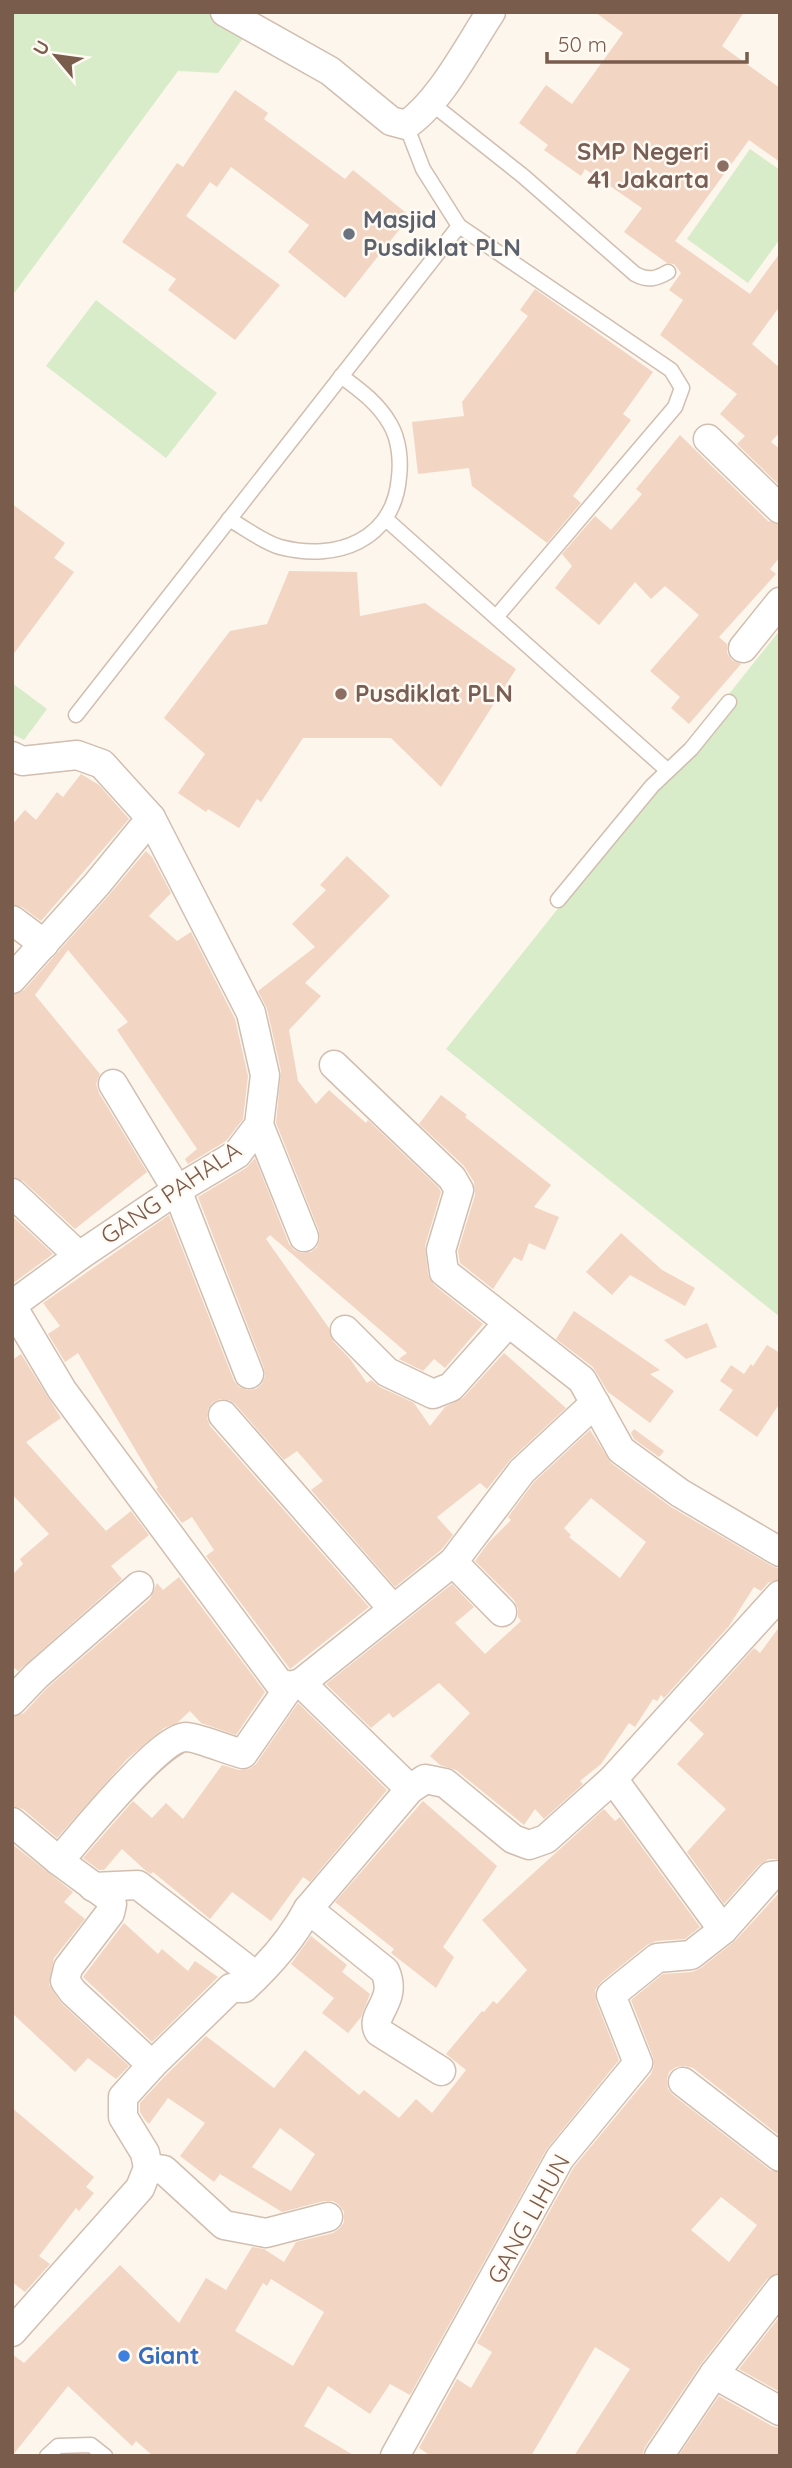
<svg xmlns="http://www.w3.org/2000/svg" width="792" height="2468" font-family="Quicksand,sans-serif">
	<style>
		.green { fill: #d8ecc9 }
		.building { fill: #f3d5c3; fill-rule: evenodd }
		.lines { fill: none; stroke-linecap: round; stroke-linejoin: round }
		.lane-casing { stroke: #d1beb0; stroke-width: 17 }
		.street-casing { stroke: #d1beb0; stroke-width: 31 }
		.lane { stroke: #fff; stroke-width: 14 }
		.street { stroke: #fff; stroke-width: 28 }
		.education-dot { fill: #8d6e63; stroke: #fffaf3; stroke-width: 2.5 }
		.worship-dot { fill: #6b7280; stroke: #fffaf3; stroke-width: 2.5 }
		.shop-dot { fill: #3f7fe0; stroke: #fffaf3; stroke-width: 2.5 }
		.labels { text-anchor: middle; stroke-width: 5; stroke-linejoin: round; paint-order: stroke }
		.education-label { font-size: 24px; font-weight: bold; fill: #785e54; stroke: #fffaf3; text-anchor: end }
		.worship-label { font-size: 24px; font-weight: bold; fill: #5b616d; stroke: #fffaf3; text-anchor: start }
		.street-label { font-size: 24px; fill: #7a5c4d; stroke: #fffaf3 }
		.shop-label { font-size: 24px; font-weight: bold; fill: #366cbe; stroke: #fffaf3; text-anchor: start }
	</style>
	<rect width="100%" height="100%" fill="#fdf6ec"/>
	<g class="green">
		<polygon points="12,12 214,12 251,27 218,73 178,71 12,296"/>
		<polygon points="750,149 780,170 780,239 748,283 687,239"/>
		<polygon points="96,300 217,393 166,458 46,366"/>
		<polygon points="780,630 780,1317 446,1049"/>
		<polygon points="12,683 47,709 24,740 12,734"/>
	</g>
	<g class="building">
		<polygon points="595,12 744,12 722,46 780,88 780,162 749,140 675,241 750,294 780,253 780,306 752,344 780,368 780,432 771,442 780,449 780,486 737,444 745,436 720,414 737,394 660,335 683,300 669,290 681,273 674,264 667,263 624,232 642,208 585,169 581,176 544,150 548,145 519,123 546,85 572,104 623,33"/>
		<polygon points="235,90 268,113 264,119 345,179 353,170 410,216 345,298 288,252 309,225 231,167 217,187 210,182 186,216 280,285 235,340 168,290 176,279 122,242 177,163 183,167"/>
		<polygon points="535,289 653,372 623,414 631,420 573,496 581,503 547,543 472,486 469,468 418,474 412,422 464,416 462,402 528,316 520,310"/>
		<polygon points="680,435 768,521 780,525 780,557 770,569 776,574 719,637 727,644 727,653 732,660 741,664 689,724 671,708 680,697 650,671 699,615 665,586 651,599 635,582 599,625 555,588 572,566 562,554 595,516 611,530 642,494 636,489"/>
		<polygon points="12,504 65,543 54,558 74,572 12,656"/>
		<polygon points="289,571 357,572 360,616 425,603 516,669 441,787 391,738 303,738 261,802 257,799 239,828 208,809 206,812 178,793 205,754 164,718 230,631 267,624"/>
		<polygon points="81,774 99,785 129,819 41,921 22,907 12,904 12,825 25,810 36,820 57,792 63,797"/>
		<polygon points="146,851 152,857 171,893 149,916 177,941 191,932 235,1019 248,1076 243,1119 226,1141 188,1164 185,1159 197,1149 117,1030 128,1022 68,950 35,995 100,1074 96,1084 99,1093 147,1172 75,1229 23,1181 12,1177 12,995 24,990 109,895"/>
		<polygon points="347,856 390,896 305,983 321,996 289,1030 298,1081 316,1104 329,1090 366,1123 368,1120 439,1188 441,1192 425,1246 428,1274 434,1285 483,1324 445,1368 434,1359 423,1371 399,1359 407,1353 270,1235 266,1239 329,1328 333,1341 350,1359 367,1383 371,1380 380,1387 414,1403 430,1426 445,1407 463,1398 504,1353 566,1408 511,1459 487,1489 480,1483 437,1517 453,1535 441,1550 395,1587 311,1490 323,1481 297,1451 284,1460 235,1404 229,1400 220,1399 212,1403 208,1409 207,1418 210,1426 369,1607 290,1669 206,1556 214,1550 192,1517 182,1523 156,1489 158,1488 78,1353 65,1362 48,1334 60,1326 43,1303 169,1215 234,1381 239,1387 247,1390 256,1389 262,1384 265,1376 264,1368 198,1197 246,1168 255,1158 289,1244 294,1250 302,1253 311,1252 317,1247 320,1239 319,1231 276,1123 281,1071 267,1009 258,991 315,947 292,924 326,890 320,885"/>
		<polygon points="441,1095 467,1115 465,1117 551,1185 534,1207 559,1217 545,1250 529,1243 522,1261 514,1257 493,1289 460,1263 458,1251 475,1195 474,1182 464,1166 419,1124"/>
		<polygon points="12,1216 53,1254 12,1284"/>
		<polygon points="621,1233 662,1270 695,1288 685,1306 630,1275 612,1295 586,1272"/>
		<polygon points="574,1311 660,1370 650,1374 674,1391 650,1423 608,1392 593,1367 556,1339"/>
		<polygon points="707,1323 717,1347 686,1359 664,1340"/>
		<polygon points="767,1345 780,1353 780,1403 757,1437 719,1410 733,1390 720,1381 731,1365 744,1374 751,1364 753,1366"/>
		<polygon points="21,1354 61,1418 26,1442 106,1531 131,1511 149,1535 111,1566 122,1579 18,1671 12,1666 12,1575 23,1564 20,1559 49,1534 12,1494 12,1360"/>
		<polygon points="634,1429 664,1451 659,1457 634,1439 631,1433"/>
		<path d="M590,1430L611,1463L671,1507L772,1566L780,1569V1579L768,1583L761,1591L754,1587L729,1626L664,1698L661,1695L657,1701L653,1699L635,1727L629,1723L601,1764L580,1781L583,1784L544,1819L535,1809L524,1825L456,1770L440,1765L430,1756L470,1713L439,1683L393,1718L389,1713L371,1728L326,1684L452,1584L474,1607L455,1623L485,1654L521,1621L518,1617V1609L514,1600L475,1561L489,1542L511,1520L508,1517L534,1482ZM591,1498L646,1542L620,1578L569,1537L571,1535L564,1528Z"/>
		<polygon points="179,1577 265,1692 236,1735 201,1723 190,1711 177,1723 164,1728 127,1759 57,1838 23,1809 12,1806 12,1717 24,1713 47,1688 150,1599 157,1583 163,1590"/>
		<polygon points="780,1626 780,1859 769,1859 759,1865 724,1904 687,1852 726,1809 677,1764 704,1734 689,1720 754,1648 760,1653"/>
		<polygon points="298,1703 387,1790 310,1882 303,1877 271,1921 232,1892 210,1919 153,1872 151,1874 146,1871 122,1849 104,1870 99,1870 83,1858 133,1801 152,1818 166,1803 183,1819 222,1765 239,1770 249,1769 256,1764"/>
		<polygon points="423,1801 497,1866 443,1947 454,1957 436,1988 391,1953 394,1949 335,1902"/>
		<path d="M604,1809L615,1821L620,1817L700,1927L685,1939L656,1941L647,1945L601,1982L595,1990L596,2001L619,2060L546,2150L410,2395L390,2384L370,2414L328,2386L304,2426L355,2456H153L136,2441L132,2446L68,2386L12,2456V2354L24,2363L120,2265L179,2323L206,2278L226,2290L252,2247L264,2249L284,2262L296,2242L333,2233L340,2228L344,2222V2212L339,2205L333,2201H324L282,2212L220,2174L214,2182L180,2156L205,2123L168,2098L149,2124L145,2120L140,2112V2103L164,2077L206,2036L274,2088L305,2050L359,2095L364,2090L399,2118L416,2099L432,2113L466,2070L446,2054L482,2011L484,2012L493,2001L497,2004L527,1970L482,1920ZM280,2128L315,2154L291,2191L252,2167ZM271,2279L324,2312L293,2366L235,2331L263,2283L267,2286Z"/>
		<polygon points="12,1844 73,1892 64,1902 85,1919 54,1958 49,1985 62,2004 129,2066 116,2079 88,2058 75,2072 12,2013"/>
		<path d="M780,1892V2136L693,2068L685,2066L676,2067L669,2072L667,2080L668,2089L673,2095L770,2170L780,2173V2273L767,2279L701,2364L645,2447L642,2456H574L630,2369L595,2347L531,2456H431L419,2448L457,2379L471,2388L492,2352L477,2343L574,2167L651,2074L654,2066L653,2057L631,2000L663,1974L692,1972L701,1968L735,1941ZM721,2197L757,2225L729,2262L691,2230Z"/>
		<polygon points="124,1923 158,1954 162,1949 188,1971 195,1961 218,1977 152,2042 83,1977"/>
		<polygon points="311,1936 347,1965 342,1972 370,1994 361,2017 348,2033 322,2013 334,1998 291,1964"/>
		<polygon points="12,2108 94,2177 86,2187 94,2193 79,2211 76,2208 39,2256 50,2264 25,2292 12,2282"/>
		<polygon points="780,2316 780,2392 739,2369"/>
		<polygon points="719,2396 772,2426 780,2428 780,2456 679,2455"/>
	</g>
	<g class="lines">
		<g class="lane-casing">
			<g id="lane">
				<path d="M431,103L523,176L635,274C648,281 656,279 668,272"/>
				<polyline points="459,226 671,370 682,388 675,407 497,616"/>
				<path d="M229,519C245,528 263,542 280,547C337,562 394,540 399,477C401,460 399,439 390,424C378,403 360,390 341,376"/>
				<polyline points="387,520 667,770"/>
				<polyline points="76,715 459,226 423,169 406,125"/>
				<polyline points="558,900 652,786 691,749 729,702"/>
				<polyline points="47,2456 58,2446 91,2445 105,2456"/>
			</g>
		</g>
		<g class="street-casing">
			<g id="street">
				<path d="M225,12L330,71L391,121L406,125C440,102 468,47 491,12"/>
				<polyline points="708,439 780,509"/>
				<polyline points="743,648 780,602"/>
				<polyline points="12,756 22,761 77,755 102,764 151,818 251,1013 265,1075 259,1125 237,1154 177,1190 79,1256 12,1305"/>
				<polyline points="12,920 44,944"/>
				<polyline points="12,979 97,884 151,818"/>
				<polyline points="334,1065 452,1178 459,1190 441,1250 444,1272 582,1380 621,1450 680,1493 780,1552"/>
				<polyline points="113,1084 177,1190 249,1374"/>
				<polyline points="259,1125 304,1237"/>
				<polyline points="12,1193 79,1256"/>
				<polyline points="12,1306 62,1390 279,1683 290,1686 301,1683 453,1562 522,1471 595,1403"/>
				<polyline points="345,1330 387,1372 433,1394 451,1387 507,1324"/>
				<polyline points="223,1415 393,1609"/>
				<polyline points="453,1562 502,1612"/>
				<polyline points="301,1683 410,1789"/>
				<polyline points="12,1701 36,1676 139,1586"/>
				<polyline points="613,1779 723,1930"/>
				<polyline points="12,1822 59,1861 108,1897 112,1904 110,1913 68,1968 65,1981 73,1992 152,2065"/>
				<path d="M59,1861C78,1839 160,1737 186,1737C197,1737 230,1751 243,1754L290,1686"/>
				<polyline points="93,1887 138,1885 256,1976"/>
				<path d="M308,1909L385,1971C399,2002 368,2014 379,2032L441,2071"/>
				<polyline points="683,2082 780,2157"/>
				<polyline points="148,2168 164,2170 224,2225 266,2233 328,2217"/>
				<path d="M12,2332L140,2188L148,2168L145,2153L123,2117V2097L152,2065L231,1988H244C269,1965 292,1939 308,1909L410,1789L425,1779L445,1783L513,1839L529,1845L546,1839L613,1779L780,1595"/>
				<polyline points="714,2374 780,2411"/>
				<polyline points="395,2456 560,2158 638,2063 611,1995 657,1958 691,1955 723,1930 771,1876 780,1875"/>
				<polyline points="659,2456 714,2374 780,2289"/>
			</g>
		</g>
		<use href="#lane" class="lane"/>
		<use href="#street" class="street"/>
	</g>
	<g class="education-dot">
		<circle cx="723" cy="166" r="7"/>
		<circle cx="341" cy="694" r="7"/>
	</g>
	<circle class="worship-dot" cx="349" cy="234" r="7"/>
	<circle class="shop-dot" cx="124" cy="2356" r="7"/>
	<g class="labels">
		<g class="education-label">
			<text x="709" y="160">SMP Negeri<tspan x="709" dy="28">41 Jakarta</tspan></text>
			<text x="355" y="702" text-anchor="start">Pusdiklat PLN</text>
		</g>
		<g class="worship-label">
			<text x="363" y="228">Masjid<tspan x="363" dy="28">Pusdiklat PLN</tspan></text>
		</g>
		<g class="street-label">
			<text transform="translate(171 1193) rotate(-34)" y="8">GANG PAHALA</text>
			<text transform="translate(529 2219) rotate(-61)" y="8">GANG LIHUN</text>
		</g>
		<g class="shop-label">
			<text x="138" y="2364">Giant</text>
		</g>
	</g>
	<rect width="792" height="2468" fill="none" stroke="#7a5c4d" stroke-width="28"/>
	<g transform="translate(56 56) rotate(299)" stroke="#fffaf3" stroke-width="5" paint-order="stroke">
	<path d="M0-5L12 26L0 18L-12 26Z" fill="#7a5c4d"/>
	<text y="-10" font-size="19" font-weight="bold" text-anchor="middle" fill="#7a5c4d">U</text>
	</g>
	<path d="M547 52v10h200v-10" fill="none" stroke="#7a5c4d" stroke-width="3.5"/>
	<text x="558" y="52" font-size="21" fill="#7a5c4d" stroke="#fffaf3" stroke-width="5" paint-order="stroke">50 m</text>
</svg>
